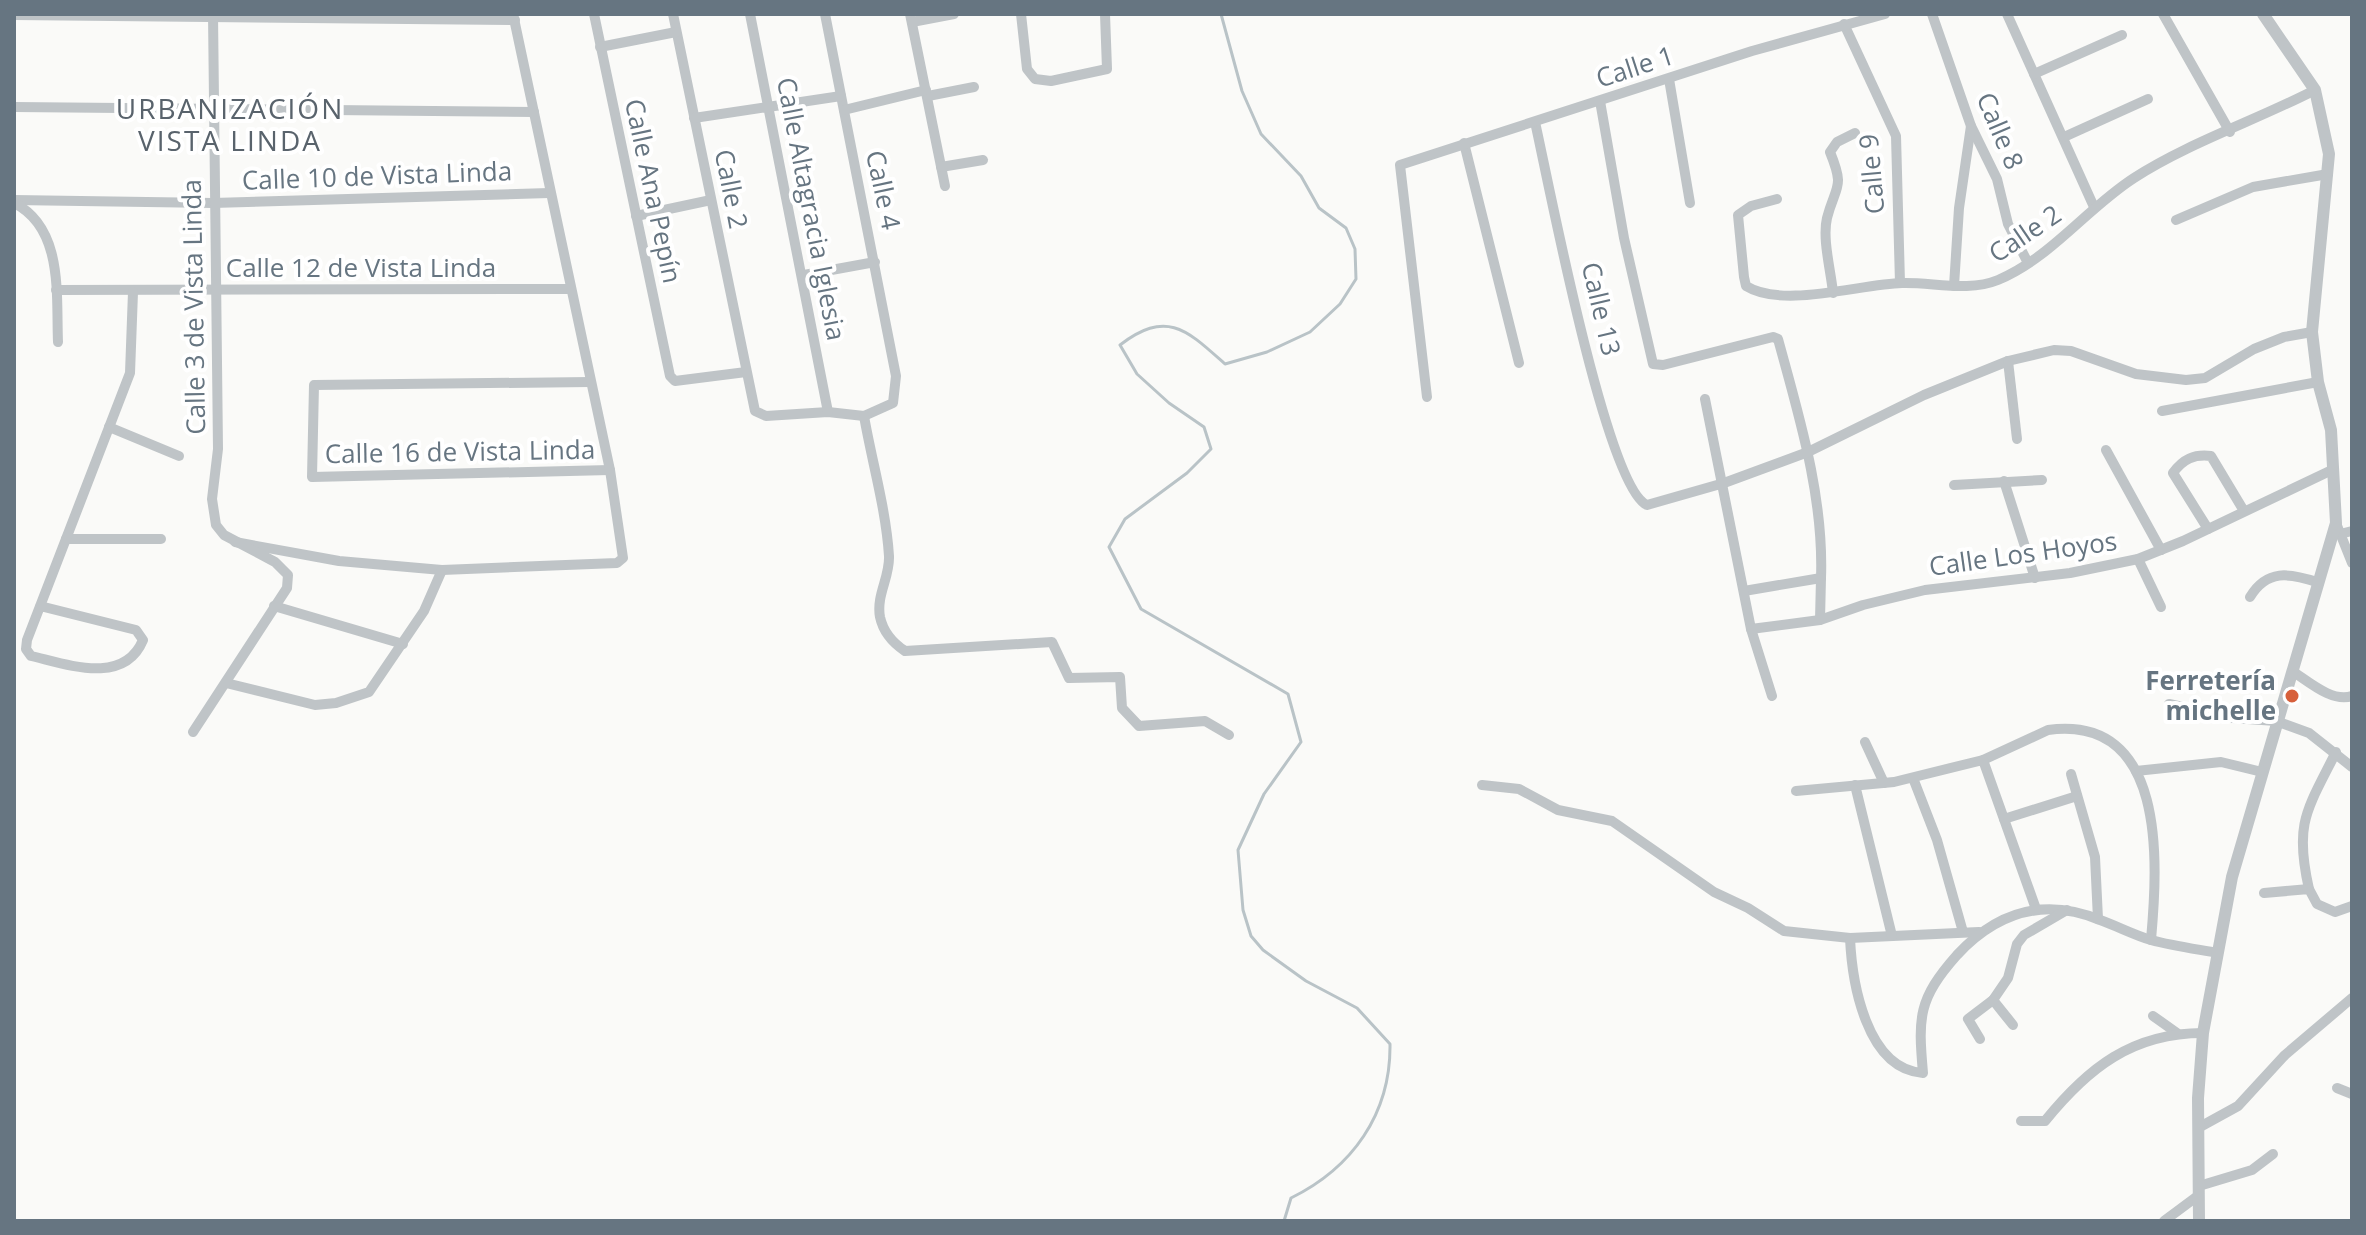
<svg xmlns="http://www.w3.org/2000/svg" width="2366" height="1235" font-family="'Open Sans',sans-serif">
	<style>
		.lines { fill: none; stroke-linecap: round; stroke-linejoin: round }
		.stream { stroke: #b9c3c7; stroke-width: 3 }
		.minor { stroke: #bfc4c7; stroke-width: 10 }
		.tertiary { stroke: #bfc4c7; stroke-width: 12 }
		.poi-dot { fill: #d7603b; stroke: #fff; stroke-width: 3 }
		.labels { text-anchor: middle; stroke-width: 8; stroke-linejoin: round; paint-order: stroke }
		.street-label { font-size: 26px; fill: #667581; stroke: #fff }
		.poi-label { font-size: 26px; font-weight: bold; fill: #667581; stroke: #fff; text-anchor: end }
		.neighbourhood-label { font-size: 28px; letter-spacing: 2px; fill: #59636c; stroke: #fff }
	</style>
	<rect width="100%" height="100%" fill="#fafaf8"/>
	<g class="lines">
		<path class="stream" d="M1221,14L1242,91L1261,134L1301,176L1319,208L1346,228L1355,249L1356,279L1340,304L1310,332L1267,352L1225,364C1187,330 1167,309 1120,345L1137,374L1169,403L1204,427L1211,449L1187,473L1125,519L1109,547L1141,609L1288,694L1301,742L1264,794L1238,850L1243,910L1251,936L1263,950L1306,981L1357,1008L1390,1044C1391,1114 1352,1168 1291,1198L1284,1221"/>
		<g class="minor">
			<polyline points="594,14 670,376 675,381 746,372"/>
			<polyline points="673,14 755,411 766,416 828,412 864,416 893,403 896,376 825,14"/>
			<polyline points="750,14 828,412"/>
			<polyline points="910,14 945,186"/>
			<polyline points="1021,14 1027,69 1035,79 1051,81 1107,69 1105,14"/>
			<polyline points="1932,14 1971,126 1997,179 2008,224 2028,263"/>
			<polyline points="2007,14 2094,207"/>
			<polyline points="2163,14 2230,132"/>
			<polyline points="14,15 515,20"/>
			<polyline points="912,22 954,14"/>
			<polyline points="1844,24 1896,136 1900,283"/>
			<polyline points="600,47 676,32"/>
			<polyline points="2034,74 2122,35"/>
			<polyline points="1669,79 1690,203"/>
			<polyline points="928,96 974,87"/>
			<path d="M1600,101L1624,238L1653,364L1663,365L1773,337L1778,339C1799,416 1824,497 1821,578L1744,591"/>
			<polyline points="14,107 534,112"/>
			<polyline points="844,110 926,90"/>
			<polyline points="694,118 841,96"/>
			<path d="M1535,122C1548,179 1606,487 1647,505L1724,483L1808,452L1924,395L2008,361L2054,350L2071,351L2136,374L2186,380L2205,378L2254,349L2284,337L2312,332"/>
			<polyline points="2064,137 2148,99"/>
			<polyline points="1464,143 1519,363"/>
			<polyline points="941,167 983,160"/>
			<path d="M1777,199L1751,206L1738,215L1744,277L1746,286C1783,309 1860,284 1902,283C1932,282 1969,292 1998,280C2052,257 2086,209 2134,178C2188,143 2257,120 2315,90"/>
			<polyline points="14,200 213,203 549,193"/>
			<path d="M14,203C64,228 56,296 58,342"/>
			<polyline points="636,216 711,200"/>
			<polyline points="2176,220 2253,187 2328,174"/>
			<polyline points="804,275 875,262"/>
			<polyline points="1954,286 1959,208 1971,126"/>
			<polyline points="56,290 571,289"/>
			<path d="M1833,293C1831,271 1822,239 1827,218C1836,184 1845,189 1830,152L1837,142L1855,133"/>
			<polyline points="2008,361 2017,439"/>
			<polyline points="590,382 314,385 312,477 610,470"/>
			<polyline points="1427,397 1400,165 1752,51 1885,14"/>
			<polyline points="1705,399 1751,629 1772,696"/>
			<polyline points="2162,411 2318,382"/>
			<path d="M864,416C872,462 886,509 889,556C890,577 876,595 880,617C883,631 893,643 905,651L1052,642L1069,678L1120,677L1122,708L1139,726L1205,721L1229,735"/>
			<polyline points="109,427 179,456"/>
			<polyline points="2106,450 2161,550"/>
			<polyline points="2004,481 2035,578"/>
			<polyline points="1954,485 2042,480"/>
			<polyline points="2336,523 2352,563"/>
			<path d="M2208,529L2173,473C2183,459 2194,454 2211,456L2244,511"/>
			<polyline points="2340,534 2352,531"/>
			<polyline points="66,539 161,539"/>
			<polyline points="235,542 339,561 442,570 617,563 623,558 610,470 513,14"/>
			<polyline points="2138,559 2161,607"/>
			<path d="M2250,597C2267,569 2289,573 2317,582"/>
			<path d="M40,606L136,630L143,640C124,686 66,664 31,656L26,649L27,640L130,373L133,292"/>
			<polyline points="274,606 403,644"/>
			<polyline points="1820,620 1821,578"/>
			<polyline points="1751,629 1820,620 1863,605 1925,590 2070,573 2138,559 2183,541 2334,469"/>
			<path d="M2292,671C2308,681 2332,703 2352,696"/>
			<polyline points="226,683 315,705 336,703 369,692 424,611 442,570"/>
			<polyline points="2169,704 2233,718 2276,721 2309,733 2352,767"/>
			<polyline points="193,732 287,588 288,575 275,562 224,535 216,525 212,499 218,449 213,14"/>
			<polyline points="1865,742 1884,783"/>
			<path d="M1983,760L2048,730C2167,714 2158,862 2151,940"/>
			<polyline points="2136,771 2221,762 2262,772"/>
			<polyline points="2071,774 2095,857 2098,919"/>
			<polyline points="1913,778 1937,840 1963,932"/>
			<polyline points="1482,785 1519,789 1558,810 1612,821 1714,892 1748,908 1784,931 1850,938 1979,932"/>
			<polyline points="1855,785 1892,936"/>
			<polyline points="1796,791 1894,782 1983,760 2036,909"/>
			<polyline points="2004,819 2077,796"/>
			<path d="M2309,889C2294,823 2307,810 2336,752"/>
			<polyline points="2264,893 2309,889 2317,904 2335,912 2352,906"/>
			<path d="M1850,938C1852,982 1866,1069 1923,1073C1918,1017 1918,999 1957,955C1997,912 2044,897 2100,920C2117,926 2134,935 2151,940C2173,946 2196,949 2218,953"/>
			<polyline points="1993,1000 2013,1025"/>
			<polyline points="2153,1016 2177,1033"/>
			<polyline points="1980,1039 1968,1019 1993,1000 2008,978 2017,944 2024,935 2067,910"/>
			<polyline points="2337,1088 2352,1094"/>
			<path d="M2021,1121H2045C2088,1068 2132,1033 2203,1033"/>
			<polyline points="2198,1128 2238,1106 2285,1055 2352,998"/>
			<polyline points="2199,1186 2252,1170 2273,1154"/>
			<polyline points="2164,1221 2199,1195"/>
		</g>
		<polyline class="tertiary" points="2199,1221 2198,1098 2203,1033 2232,877 2336,523 2331,430 2318,382 2312,332 2329,154 2315,90 2263,14"/>
	</g>
	<circle class="poi-dot" cx="2292" cy="696" r="8"/>
	<g class="labels">
		<g class="street-label">
			<text transform="translate(1635 67) rotate(-18)" y="9">Calle 1</text>
			<text transform="translate(2000 131) rotate(67)" y="9">Calle 8</text>
			<text transform="translate(1872 174) rotate(-95)" y="9">Calle 9</text>
			<text transform="translate(377 176) rotate(-2)" y="9">Calle 10 de Vista Linda</text>
			<text transform="translate(731 189) rotate(79)" y="9">Calle 2</text>
			<text transform="translate(883 190) rotate(78)" y="9">Calle 4</text>
			<text transform="translate(653 191) rotate(78)" y="9">Calle Ana Pepín</text>
			<text transform="translate(811 209) rotate(79)" y="9">Calle Altagracia Iglesia</text>
			<text transform="translate(2025 234) rotate(-34)" y="9">Calle 2</text>
			<text x="361" y="277">Calle 12 de Vista Linda</text>
			<text transform="translate(194 307) rotate(-91)" y="9">Calle 3 de Vista Linda</text>
			<text transform="translate(1601 309) rotate(77)" y="9">Calle 13</text>
			<text transform="translate(460 452) rotate(-1)" y="9">Calle 16 de Vista Linda</text>
			<text transform="translate(2023 554) rotate(-8)" y="9">Calle Los Hoyos</text>
		</g>
		<g class="poi-label">
			<text x="2276" y="690">Ferretería<tspan x="2276" dy="30">michelle</tspan></text>
		</g>
		<g class="neighbourhood-label">
			<text x="230" y="119">URBANIZACIÓN<tspan x="230" dy="32">VISTA LINDA</tspan></text>
		</g>
	</g>
	<rect width="2366" height="1235" fill="none" stroke="#667581" stroke-width="32"/>
</svg>
